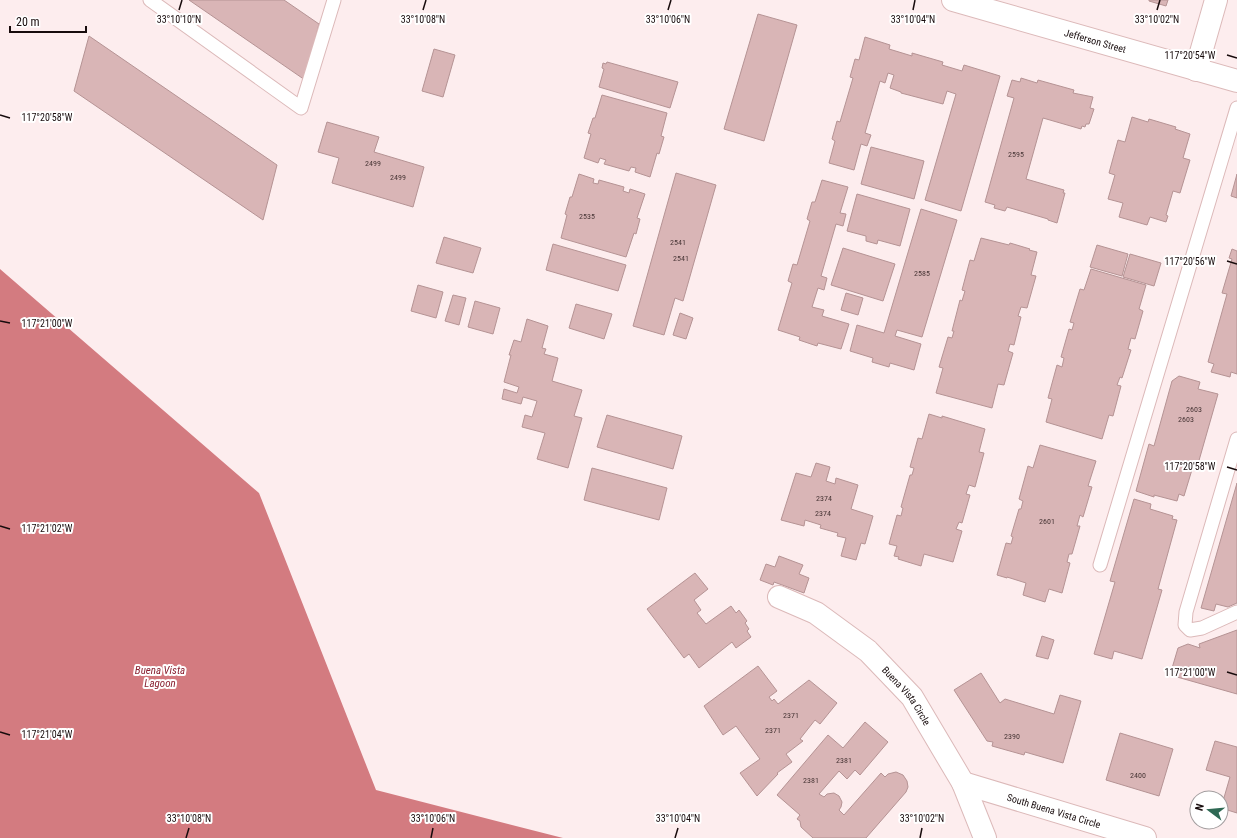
<svg xmlns="http://www.w3.org/2000/svg" width="1237" height="838" font-family="'Roboto Condensed',sans-serif">
	<style>
		.water { fill: #d37b80 }
		.building { fill: #d9b5b6; stroke: #b59394 }
		.lines { fill: none; stroke-linecap: round; stroke-linejoin: round }
		.service-casing { stroke: #dcb9b9; stroke-width: 15 }
		.minor-casing { stroke: #dcb9b9; stroke-width: 24 }
		.secondary-casing { stroke: #dcb9b9; stroke-width: 24 }
		.service { stroke: #fff; stroke-width: 13 }
		.minor { stroke: #fff; stroke-width: 22 }
		.secondary { stroke: #fff; stroke-width: 22 }
		.ticks { fill: none; stroke: #170b0c; stroke-width: 1.5 }
		.labels { text-anchor: middle; stroke-width: 4; stroke-linejoin: round; paint-order: stroke }
		.number-label { font-size: 8px; fill: #483636 }
		.street-label { font-size: 10px; fill: #170b0c; stroke: #fff }
		.water-label { font-size: 11px; font-style: italic; fill: #8a2232; stroke: #fff }
		.ticks-label { font-size: 10px; text-anchor: middle; fill: #170b0c; stroke: #fff; stroke-width: 4; stroke-linejoin: round; paint-order: stroke }
	</style>
	<rect width="100%" height="100%" fill="#fdedee"/>
	<polygon class="water" points="0,269 259,493 376,790 563,838 0,838"/>
	<g class="building">
		<polygon points="189,0 284,0 319,24 305,80"/>
		<polygon points="1149,0 1168,0 1166,6 1149,1"/>
		<polygon points="758,14 797,25 764,141 724,129"/>
		<polygon points="89,36 277,165 263,220 74,91"/>
		<polygon points="865,37 890,45 889,49 912,56 912,53 943,62 942,65 962,71 964,65 1000,76 961,211 925,200 956,94 947,91 943,104 901,93 901,92 890,88 894,75 888,73 885,83 880,81 865,133 871,135 867,146 861,144 854,170 829,163 835,141 832,139 837,121 840,122 853,78 850,77 855,59 859,60"/>
		<polygon points="434,49 455,55 443,97 422,91"/>
		<polygon points="607,62 678,82 670,108 599,87 604,69 602,68 603,63 606,64"/>
		<polygon points="1021,78 1037,83 1038,80 1074,90 1073,93 1093,97 1090,108 1094,109 1089,124 1086,124 1085,127 1082,126 1081,129 1043,118 1026,179 1064,190 1063,193 1065,193 1057,223 1048,220 1048,219 1007,207 1005,211 994,208 995,205 985,202 1014,98 1007,96 1012,80 1020,82"/>
		<polygon points="602,95 667,113 661,136 664,137 659,154 657,153 650,177 635,172 636,168 631,167 629,171 604,164 606,160 600,158 598,163 584,158 591,134 588,133 593,118 595,118"/>
		<polygon points="1132,117 1148,122 1149,119 1176,127 1175,129 1190,134 1183,158 1190,160 1180,193 1173,191 1166,215 1168,216 1166,222 1150,217 1147,225 1119,217 1123,203 1108,199 1115,175 1109,173 1118,140 1125,142"/>
		<polygon points="327,122 379,137 374,152 424,167 413,207 332,183 339,158 318,152"/>
		<polygon points="871,147 924,161 914,199 861,184"/>
		<polygon points="676,173 716,185 683,301 675,298 664,335 633,326"/>
		<polygon points="579,174 594,179 593,183 598,184 599,180 624,187 623,191 629,193 630,189 645,194 637,218 640,219 636,234 634,233 626,257 561,238 567,215 565,214 570,197 572,197"/>
		<polygon points="1237,174 1237,198 1231,196"/>
		<polygon points="822,180 848,187 840,213 846,214 843,226 836,224 821,276 827,278 824,290 818,288 812,307 824,310 822,316 849,324 841,349 818,343 817,346 799,340 800,337 778,330 792,283 788,281 793,264 797,265 810,221 807,219 812,202 815,202"/>
		<polygon points="857,194 910,209 900,246 878,240 877,244 866,241 866,236 847,231"/>
		<polygon points="921,209 957,220 922,337 897,330 895,336 921,344 914,370 890,363 889,367 872,362 873,358 850,351 857,325 884,333"/>
		<polygon points="444,237 481,248 473,273 436,263"/>
		<polygon points="981,238 1009,245 1010,243 1030,249 1029,250 1037,252 1031,275 1036,276 1027,308 1021,307 1018,316 1021,317 1014,345 1010,344 1008,351 1013,353 1004,385 998,384 992,408 936,393 943,368 939,367 948,337 952,338 954,331 952,331 960,300 962,301 965,291 962,290 970,260 974,261"/>
		<polygon points="553,244 626,265 618,291 546,270"/>
		<polygon points="1097,245 1128,254 1122,276 1090,267"/>
		<polygon points="843,248 895,264 883,301 831,285"/>
		<polygon points="1232,249 1237,251 1237,374 1231,372 1230,377 1211,372 1214,364 1208,362 1227,294 1222,293 1232,259 1229,258"/>
		<polygon points="1130,254 1161,263 1154,286 1123,277"/>
		<polygon points="1091,269 1146,285 1139,309 1143,311 1135,339 1131,338 1128,349 1131,350 1122,378 1120,377 1117,385 1121,386 1113,416 1109,415 1102,439 1046,422 1052,399 1048,398 1057,365 1062,367 1064,358 1061,357 1069,329 1072,330 1074,323 1070,322 1080,289 1084,290"/>
		<polygon points="418,285 443,292 436,318 411,311"/>
		<polygon points="846,293 863,298 858,315 841,310"/>
		<polygon points="453,295 466,298 459,325 445,321"/>
		<polygon points="475,301 500,308 493,334 468,327"/>
		<polygon points="576,304 612,314 604,339 569,328"/>
		<polygon points="680,313 693,318 686,339 673,335"/>
		<polygon points="527,319 548,326 542,348 546,349 544,354 558,358 552,381 582,390 574,416 582,418 568,468 537,459 545,433 522,427 525,415 532,417 537,401 523,397 521,404 502,399 504,389 517,393 519,387 504,382 511,355 509,355 514,340 521,342"/>
		<polygon points="1179,376 1200,382 1198,389 1218,394 1198,464 1194,463 1184,496 1179,494 1177,501 1154,495 1154,497 1136,491 1149,444 1154,446 1172,381"/>
		<polygon points="929,414 942,418 942,416 985,429 979,452 984,453 975,487 969,485 966,494 970,495 962,523 959,522 956,529 962,531 953,562 924,554 921,566 898,559 899,557 894,556 897,546 889,544 897,515 901,516 903,508 901,507 910,475 912,475 914,468 910,467 918,438 922,439"/>
		<polygon points="607,415 682,436 673,469 597,447"/>
		<polygon points="1040,445 1096,461 1088,486 1092,487 1083,517 1080,515 1077,526 1080,526 1072,554 1069,554 1067,562 1070,563 1062,593 1049,589 1045,602 1023,595 1026,583 1007,577 1007,578 997,575 1006,543 1011,544 1013,537 1011,536 1019,509 1021,509 1023,501 1019,499 1028,466 1033,468"/>
		<polygon points="816,463 830,467 826,481 835,484 836,478 858,485 851,509 873,516 865,544 861,543 856,560 841,556 846,538 837,536 838,533 820,528 821,525 805,520 804,526 781,520 796,473 811,477"/>
		<polygon points="592,468 667,488 659,520 584,500"/>
		<polygon points="1237,483 1237,603 1228,607 1216,604 1214,611 1201,608"/>
		<polygon points="1134,499 1151,504 1150,509 1173,516 1172,519 1177,520 1158,589 1162,590 1142,659 1114,651 1112,659 1094,654 1115,582 1110,581"/>
		<polygon points="779,556 803,565 799,574 809,578 804,593 774,582 773,585 760,580 766,564 775,567"/>
		<polygon points="695,573 708,589 694,600 701,610 697,613 706,624 731,606 736,613 739,610 747,621 745,623 749,629 747,631 751,637 736,648 732,642 699,668 689,654 684,658 647,609"/>
		<polygon points="1237,630 1237,694 1170,675 1178,648 1188,644 1200,648 1199,644"/>
		<polygon points="1042,636 1054,640 1048,659 1036,656"/>
		<polygon points="758,666 777,691 769,697 772,701 774,699 778,704 809,680 837,703 820,724 815,720 800,739 803,741 786,754 792,762 777,773 778,774 757,796 740,773 760,759 736,726 723,735 704,706"/>
		<polygon points="981,673 1000,703 1005,699 1054,714 1060,695 1081,701 1063,763 1025,752 1024,755 992,746 993,742 987,741 954,690"/>
		<polygon points="865,722 888,742 860,775 855,770 847,779 839,771 819,794 824,797 827,794 834,793 839,796 842,802 841,807 839,810 844,815 881,773 885,777 888,774 896,772 903,775 907,781 908,787 906,792 866,838 813,838 801,827 800,821 797,819 800,815 777,795 828,735 843,748"/>
		<polygon points="1120,733 1173,749 1159,796 1106,780"/>
		<polygon points="1215,741 1237,747 1237,813 1221,808 1230,777 1206,770"/>
	</g>
	<g class="lines">
		<g class="service-casing">
			<g id="service">
				<polyline points="150,0 301,108 334,0"/>
				<polyline points="1237,439 1186,612 1185,625 1190,630 1202,628 1237,612"/>
				<polyline points="1100,565 1237,108"/>
			</g>
		</g>
		<g class="minor-casing">
			<g id="minor">
				<polyline points="1196,70 1216,0"/>
				<path id="s1" d="M779,597L816,613L868,651L912,697L963,783L985,838"/>
				<path id="s2" d="M963,783L1145,838"/>
			</g>
		</g>
		<g class="secondary-casing">
			<g id="secondary">
				<path id="s3" d="M953,0L1237,81"/>
			</g>
		</g>
		<use href="#service" class="service"/>
		<use href="#minor" class="minor"/>
		<use href="#secondary" class="secondary"/>
	</g>
	<path class="ticks" d="M179,10L182,0M423,10L426,0M668,10L671,0M913,10L915,0M1157,10L1160,0M1227,55L1237,58M0,115L10,118M1227,261L1237,264M0,321L10,323M1227,467L1237,470M0,526L10,529M1227,672L1237,675M0,732L10,735M186,838L189,828M431,838L433,828M675,838L678,828M920,838L922,828"/>
	<g class="labels">
		<g class="number-label">
			<text x="1016" y="157">2595</text>
			<text x="373" y="166">2499</text>
			<text x="398" y="180">2499</text>
			<text x="587" y="219">2535</text>
			<text x="678" y="245">2541</text>
			<text x="681" y="261">2541</text>
			<text x="922" y="276">2585</text>
			<text x="1194" y="412">2603</text>
			<text x="1186" y="422">2603</text>
			<text x="824" y="501">2374</text>
			<text x="823" y="516">2374</text>
			<text x="1047" y="524">2601</text>
			<text x="791" y="718">2371</text>
			<text x="773" y="733">2371</text>
			<text x="1012" y="739">2390</text>
			<text x="844" y="763">2381</text>
			<text x="1138" y="778">2400</text>
			<text x="811" y="783">2381</text>
		</g>
		<g class="street-label">
			<text dy="4" stroke="none"><textPath href="#s3" startOffset="148">Jefferson Street</textPath></text>
			<text dy="4" stroke="none"><textPath href="#s1" startOffset="164">Buena Vista Circle</textPath></text>
			<text dy="4" stroke="none"><textPath href="#s2" startOffset="95">South Buena Vista Circle</textPath></text>
		</g>
		<g class="water-label">
			<text x="160" y="674">Buena Vista<tspan x="160" dy="13">Lagoon</tspan></text>
		</g>
	</g>
	<g class="ticks-label">
		<text x="179" y="23">33°10'10"N</text>
		<text x="423" y="23">33°10'08"N</text>
		<text x="668" y="23">33°10'06"N</text>
		<text x="913" y="23">33°10'04"N</text>
		<text x="1157" y="23">33°10'02"N</text>
		<text x="1190" y="59">117°20'54"W</text>
		<text x="47" y="121">117°20'58"W</text>
		<text x="1190" y="265">117°20'56"W</text>
		<text x="47" y="327">117°21'00"W</text>
		<text x="1190" y="470">117°20'58"W</text>
		<text x="47" y="532">117°21'02"W</text>
		<text x="1190" y="676">117°21'00"W</text>
		<text x="47" y="738">117°21'04"W</text>
		<text x="189" y="822">33°10'08"N</text>
		<text x="433" y="822">33°10'06"N</text>
		<text x="678" y="822">33°10'04"N</text>
		<text x="922" y="822">33°10'02"N</text>
	</g>
	<g transform="translate(1209 810) rotate(286)"><circle r="19" fill="#ffffff" stroke="#a29d9e"/>
	<path d="M0-3L7 15L0 10L-7 15Z" fill="#2e6954"/>
	<text y="-6" font-size="11" font-weight="bold" text-anchor="middle" fill="#170b0c">N</text>
	</g>
	<path d="M10 26v6h76v-6" fill="none" stroke="#170b0c" stroke-width="2"/>
	<text x="16" y="26" font-size="12" fill="#170b0c" stroke="#ffffff" stroke-width="3" paint-order="stroke">20 m</text>
</svg>
